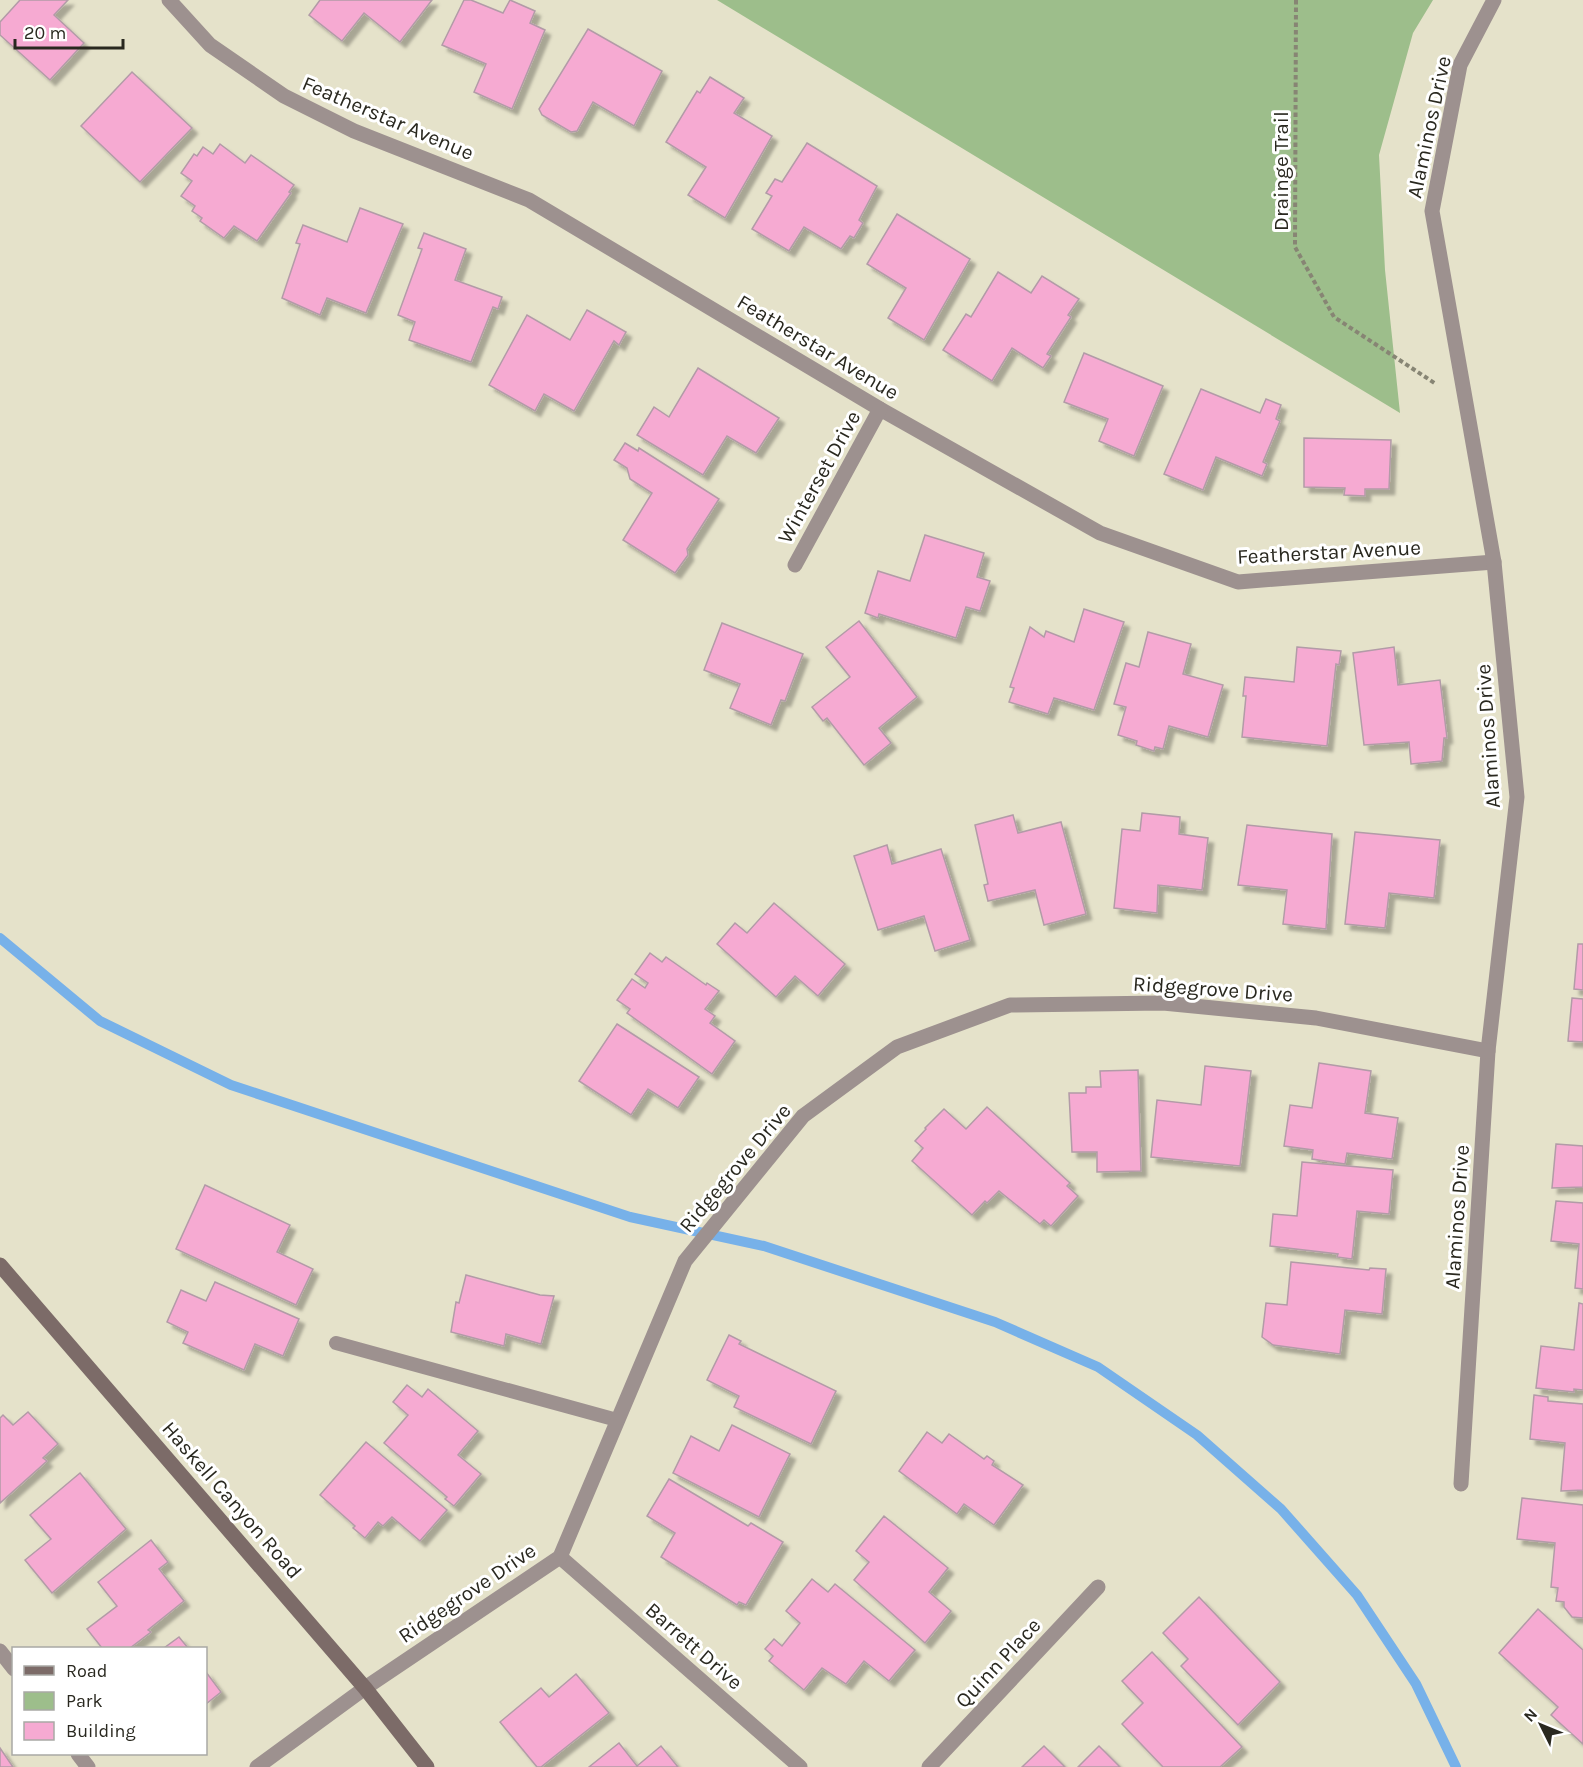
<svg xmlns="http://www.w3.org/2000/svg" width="1583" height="1767" font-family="Karla,sans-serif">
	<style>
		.green { fill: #9dbe8b }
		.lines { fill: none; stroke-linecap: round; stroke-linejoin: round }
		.stream { stroke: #77b1e9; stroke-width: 10 }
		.building { fill: #f6aad2; stroke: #b29ba7; stroke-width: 1.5; filter: url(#shadow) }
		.path { stroke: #878574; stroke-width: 4; stroke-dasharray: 4.5 3; stroke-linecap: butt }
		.service { stroke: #9d918f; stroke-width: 14 }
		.minor { stroke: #9d918f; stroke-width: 15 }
		.tertiary { stroke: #9d918f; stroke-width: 15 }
		.secondary { stroke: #7c6b68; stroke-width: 15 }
		.labels { text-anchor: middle; stroke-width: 6; stroke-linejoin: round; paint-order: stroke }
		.street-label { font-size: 21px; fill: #29281f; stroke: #fff }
	</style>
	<defs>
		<filter id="shadow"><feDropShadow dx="5.5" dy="5.5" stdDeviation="1.5" flood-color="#0004"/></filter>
	</defs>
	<rect width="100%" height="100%" fill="#e5e2ca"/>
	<polygon class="green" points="717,0 1433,0 1413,33 1379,155 1385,270 1400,413"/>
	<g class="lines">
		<polyline class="stream" points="0,938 100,1021 231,1085 630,1217 764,1246 995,1322 1098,1367 1197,1435 1281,1509 1357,1595 1416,1684 1456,1767"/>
	</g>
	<g class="building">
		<polygon points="20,0 68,0 54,15 84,43 50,80 0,35 0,22"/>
		<polygon points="320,0 432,0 400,42 364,13 342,41 309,15"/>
		<polygon points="464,0 471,0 503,13 510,0 535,11 530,23 545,30 512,109 474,92 486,64 442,45"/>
		<polygon points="588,29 662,71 634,126 593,102 577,131 571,132 542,115 539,109"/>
		<polygon points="132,72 192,128 140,182 81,126"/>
		<polygon points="710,77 744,98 734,113 772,136 725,218 688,195 706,167 666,142 697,91 700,93"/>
		<polygon points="807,143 877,186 859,220 863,223 854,238 850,236 841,249 804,227 789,251 752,229 772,196 766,193 775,179 782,182"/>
		<polygon points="220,144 245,163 251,155 294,185 289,192 291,193 257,241 234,226 224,238 200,221 202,218 192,211 195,206 181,196 192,181 181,173 194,154 197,156 203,147 213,154"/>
		<polygon points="360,208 403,224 366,313 327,298 320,315 282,298 300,244 296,243 303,225 347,242"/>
		<polygon points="897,214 970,259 924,340 888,318 906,288 867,264"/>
		<polygon points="424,233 466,249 455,280 502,297 498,309 493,307 471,362 409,340 415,322 398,315 422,249 418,248"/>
		<polygon points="998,272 1031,293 1042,276 1079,299 1068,315 1071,317 1047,354 1051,356 1043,368 1012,348 992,381 943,350 966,314 971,317"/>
		<polygon points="587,310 626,332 619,345 614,341 574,411 544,394 535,411 489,385 527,315 570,340"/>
		<polygon points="1084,353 1163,386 1134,456 1099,441 1108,419 1064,402"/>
		<polygon points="698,368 779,418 756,453 727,436 703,475 637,435 654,407 669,417"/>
		<polygon points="1201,389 1260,413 1266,399 1281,405 1276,419 1280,421 1263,462 1267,464 1262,476 1216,457 1203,490 1164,474"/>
		<polygon points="1304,438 1391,440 1389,489 1365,489 1365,496 1344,495 1345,488 1304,487"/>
		<polygon points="625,443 638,451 639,448 719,499 687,549 688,555 675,573 623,540 652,493 630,479 627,468 614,460"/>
		<polygon points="925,535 984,553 977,577 990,581 980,611 966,607 956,638 879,614 878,618 865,613 878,571 910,581"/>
		<polygon points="1084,609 1124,622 1094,710 1054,698 1048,714 1009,702 1014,688 1010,687 1030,627 1044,637 1046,631 1074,642"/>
		<polygon points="859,621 917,697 879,728 891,743 864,765 827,718 823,721 812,707 850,677 826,647"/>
		<polygon points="722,623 803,654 785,701 781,700 771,725 730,708 740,684 704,670"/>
		<polygon points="1148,632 1191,644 1183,674 1223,685 1208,737 1169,726 1163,749 1155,747 1154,751 1136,745 1137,741 1118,735 1126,707 1114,704 1126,663 1139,667"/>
		<polygon points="1297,647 1341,651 1339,665 1336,664 1327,746 1242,737 1246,696 1243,696 1245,677 1294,682"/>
		<polygon points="1394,647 1398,685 1440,680 1447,738 1444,738 1442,761 1411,764 1409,742 1364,745 1353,653"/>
		<polygon points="1142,813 1180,817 1179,834 1208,838 1202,890 1158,885 1157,913 1114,908 1122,829 1140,831"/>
		<polygon points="1013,815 1018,833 1061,822 1086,914 1044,925 1035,890 988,901 984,885 988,884 975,825"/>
		<polygon points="1247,825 1332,834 1326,929 1283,924 1287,890 1238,885"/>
		<polygon points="1355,832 1440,840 1434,898 1389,893 1385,928 1345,924"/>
		<polygon points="887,845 892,864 941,849 970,940 935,951 924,916 878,930 854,856"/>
		<polygon points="774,903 845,964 818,996 795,976 776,997 717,944 735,923 747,933"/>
		<polygon points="1578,944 1583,944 1583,990 1574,989"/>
		<polygon points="650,953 662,962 666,957 706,985 707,983 719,991 705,1009 715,1016 710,1023 735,1041 712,1074 627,1013 630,1009 617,1000 632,979 645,988 648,983 635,974"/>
		<polygon points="1572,998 1583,999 1583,1042 1568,1041"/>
		<polygon points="617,1024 699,1077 678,1108 648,1089 631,1115 579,1081"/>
		<polygon points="1319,1063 1371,1071 1365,1113 1398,1118 1392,1159 1347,1153 1345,1164 1312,1159 1313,1150 1284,1146 1290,1105 1312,1108"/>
		<polygon points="1205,1066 1251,1071 1240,1166 1151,1157 1157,1100 1201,1105"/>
		<polygon points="1138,1070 1141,1171 1097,1172 1097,1152 1072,1152 1069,1093 1086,1093 1086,1087 1101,1087 1100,1071"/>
		<polygon points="987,1107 1070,1183 1067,1186 1078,1196 1051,1226 1044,1220 1040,1224 999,1191 987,1203 985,1201 972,1215 912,1161 923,1148 915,1141 926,1129 925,1128 944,1109 966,1129"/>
		<polygon points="1556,1144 1583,1146 1583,1187 1552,1188"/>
		<polygon points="1302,1162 1393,1170 1389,1214 1357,1211 1352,1259 1337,1257 1338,1254 1270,1246 1273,1214 1297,1216"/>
		<polygon points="205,1185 290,1225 277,1252 313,1269 296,1305 176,1249"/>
		<polygon points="1556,1201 1583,1203 1583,1289 1575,1288 1579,1244 1551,1241"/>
		<polygon points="1291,1262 1369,1270 1370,1268 1386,1269 1382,1314 1345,1310 1340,1354 1273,1345 1262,1337 1266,1303 1287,1305"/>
		<polygon points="466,1275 540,1295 554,1296 541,1344 506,1334 504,1346 451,1332 456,1302 459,1303"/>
		<polygon points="215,1282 299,1319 283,1356 255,1344 244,1370 183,1343 188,1332 167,1322 181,1290 206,1301"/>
		<polygon points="1579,1303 1583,1304 1583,1390 1574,1389 1574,1392 1536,1388 1541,1346 1574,1350"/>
		<polygon points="729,1335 741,1341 739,1344 836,1391 811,1444 734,1407 739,1396 707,1380"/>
		<polygon points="407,1385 422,1397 428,1389 478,1431 458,1455 481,1474 454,1506 445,1499 447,1497 384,1443 408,1415 393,1402"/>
		<polygon points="1534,1395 1548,1397 1548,1401 1583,1404 1583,1490 1561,1491 1565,1443 1530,1439"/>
		<polygon points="28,1412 58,1444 43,1458 47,1461 0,1503 0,1418 3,1415 13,1425"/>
		<polygon points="732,1425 790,1454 759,1517 673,1473 691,1436 719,1451"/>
		<polygon points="927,1432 942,1443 949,1434 984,1459 987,1456 994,1461 992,1465 1023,1485 994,1525 964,1504 957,1514 899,1471"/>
		<polygon points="366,1442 447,1510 420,1541 392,1517 383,1526 378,1522 365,1538 353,1528 355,1526 320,1495"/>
		<polygon points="80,1473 126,1529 52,1593 25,1560 51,1539 30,1515"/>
		<polygon points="669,1479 748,1526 751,1523 783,1542 746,1605 739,1602 737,1605 661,1557 675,1533 647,1516"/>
		<polygon points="1522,1498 1583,1505 1583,1618 1572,1617 1564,1607 1564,1602 1556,1601 1558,1588 1551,1587 1555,1543 1517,1539"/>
		<polygon points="884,1516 948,1568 929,1592 951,1611 925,1643 854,1580 869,1562 856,1551"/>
		<polygon points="151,1540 168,1562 159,1569 184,1601 148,1630 151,1632 130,1648 102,1648 87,1629 117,1606 98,1582"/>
		<polygon points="812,1579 828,1592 835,1584 915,1650 889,1681 864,1661 846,1684 822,1668 804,1690 769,1661 773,1656 765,1649 774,1639 782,1646 800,1623 786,1611"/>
		<polygon points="1199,1597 1280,1682 1238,1725 1181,1666 1188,1659 1163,1633"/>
		<polygon points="1538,1609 1583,1650 1583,1744 1551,1715 1558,1707 1499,1653"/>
		<polygon points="179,1637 188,1648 164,1648"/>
		<polygon points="1152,1652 1242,1747 1220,1767 1163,1767 1122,1724 1143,1703 1122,1681"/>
		<polygon points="206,1672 221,1692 206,1704"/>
		<polygon points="576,1674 609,1713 541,1767 537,1767 500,1722 541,1688 549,1697"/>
		<polygon points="619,1743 637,1766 661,1746 678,1767 589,1767"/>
		<polygon points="1044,1746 1065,1767 1022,1767"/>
		<polygon points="1099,1746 1120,1767 1078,1767"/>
		<polygon points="0,1748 13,1767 0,1767"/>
	</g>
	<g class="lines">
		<polyline class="path" points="1296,0 1295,247 1334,317 1436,384"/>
		<polyline class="service" points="336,1343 617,1420"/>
		<g class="minor">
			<polyline points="169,0 210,45 284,96 354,131 529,200 880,409 1100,533 1238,582 1494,562"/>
			<polyline points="795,565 880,409"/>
			<polyline points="1461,1484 1488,1051 1517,797 1494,562 1432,211 1460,65 1494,0"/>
			<polyline points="560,1557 800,1767"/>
			<polyline points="0,1651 14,1669"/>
			<polyline points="365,1688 560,1557 685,1261 803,1116 897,1047 1010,1005 1163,1003 1316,1018 1488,1051"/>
			<polyline points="78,1754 88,1767"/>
			<polyline points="929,1767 1098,1587"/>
		</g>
		<polyline class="tertiary" points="257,1767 365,1688"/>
		<polyline class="secondary" points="0,1265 365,1688 427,1767"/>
	</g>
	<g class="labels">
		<g class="street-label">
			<text transform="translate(388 118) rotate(23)" y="7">Featherstar Avenue</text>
			<text transform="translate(1429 127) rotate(-78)" y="7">Alaminos Drive</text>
			<text transform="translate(1281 171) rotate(-90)" y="7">Drainge Trail</text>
			<text transform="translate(818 347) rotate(31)" y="7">Featherstar Avenue</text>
			<text transform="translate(819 477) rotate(-61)" y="7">Winterset Drive</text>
			<text transform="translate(1329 552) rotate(-3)" y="7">Featherstar Avenue</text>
			<text transform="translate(1488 736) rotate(-94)" y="7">Alaminos Drive</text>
			<text transform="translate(1213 989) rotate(4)" y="7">Ridgegrove Drive</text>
			<text transform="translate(735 1168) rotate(-50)" y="7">Ridgegrove Drive</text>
			<text transform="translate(1457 1217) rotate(-86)" y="7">Alaminos Drive</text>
			<text transform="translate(232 1500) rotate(49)" y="7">Haskell Canyon Road</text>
			<text transform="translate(467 1593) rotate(-34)" y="7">Ridgegrove Drive</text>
			<text transform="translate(694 1646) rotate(41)" y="7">Barrett Drive</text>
			<text transform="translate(998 1663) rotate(-47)" y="7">Quinn Place</text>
		</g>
	</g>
	<rect x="12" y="1647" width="195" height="108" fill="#ffffff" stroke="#a9a9a5" stroke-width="1.5"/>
	<rect x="24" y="1666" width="30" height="9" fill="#7c6b68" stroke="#a9a9a5" stroke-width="1.5"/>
	<text x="66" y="1677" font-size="18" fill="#29281f">Road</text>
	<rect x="24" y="1692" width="30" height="18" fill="#9dbe8b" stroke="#a9a9a5" stroke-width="1.5"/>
	<text x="66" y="1707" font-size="18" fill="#29281f">Park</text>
	<rect x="24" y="1722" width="30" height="18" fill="#f6aad2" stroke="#a9a9a5" stroke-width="1.5"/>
	<text x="66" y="1737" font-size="18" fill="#29281f">Building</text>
	<g transform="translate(1541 1725) rotate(313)" stroke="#ffffff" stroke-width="4.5" paint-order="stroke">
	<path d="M0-4.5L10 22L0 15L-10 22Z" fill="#29281f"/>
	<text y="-9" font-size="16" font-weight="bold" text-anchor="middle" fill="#29281f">N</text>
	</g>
	<path d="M15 39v9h108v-9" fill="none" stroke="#29281f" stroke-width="3"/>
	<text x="24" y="39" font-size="18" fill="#29281f" stroke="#ffffff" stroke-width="4.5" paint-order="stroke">20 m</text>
</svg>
